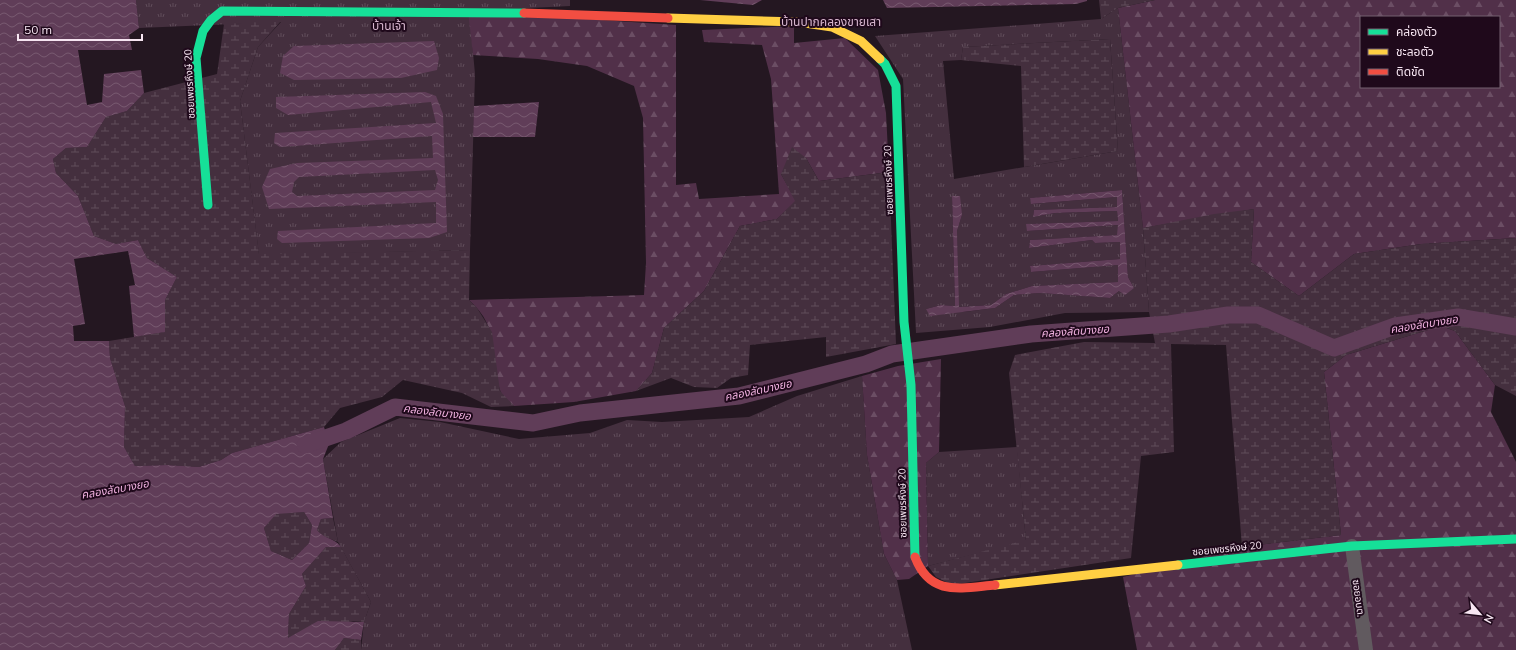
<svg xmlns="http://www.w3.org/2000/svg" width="1516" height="650" font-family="Mulish,'Noto Sans Thai',sans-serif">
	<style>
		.grass { fill: url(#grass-tufts); fill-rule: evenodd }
		.forest { fill: url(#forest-firs); fill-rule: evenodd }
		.wetland { fill: url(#wetland-marsh) }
		.water { fill: url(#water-waves); fill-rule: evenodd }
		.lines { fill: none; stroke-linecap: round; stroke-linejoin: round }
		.canal { stroke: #603d58; stroke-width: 17 }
		.street { stroke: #615a5f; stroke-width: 14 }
		.fast { stroke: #16e098; stroke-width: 9 }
		.slow { stroke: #ffcf43; stroke-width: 9 }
		.jam { stroke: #f24e42; stroke-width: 9 }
		.labels { text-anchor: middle; stroke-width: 4; stroke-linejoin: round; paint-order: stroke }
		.street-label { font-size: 10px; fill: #f7e6f2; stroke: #1f091b }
		.water-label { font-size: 11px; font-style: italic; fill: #f3b3e2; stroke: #1f091b }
		.quarter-label { font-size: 12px; fill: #d7b6ce; stroke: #1f091b }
	</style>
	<defs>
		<pattern id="grass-tufts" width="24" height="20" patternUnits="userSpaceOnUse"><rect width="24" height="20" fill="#442f3e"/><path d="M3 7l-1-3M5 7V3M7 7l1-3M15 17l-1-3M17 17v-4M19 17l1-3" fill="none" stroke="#604d5a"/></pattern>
		<pattern id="forest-firs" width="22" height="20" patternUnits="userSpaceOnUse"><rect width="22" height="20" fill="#513049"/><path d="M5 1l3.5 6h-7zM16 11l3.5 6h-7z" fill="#6b4e64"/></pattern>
		<pattern id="wetland-marsh" width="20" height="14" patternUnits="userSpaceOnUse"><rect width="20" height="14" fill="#442f3e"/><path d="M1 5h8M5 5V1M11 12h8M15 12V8" fill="none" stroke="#604d5a"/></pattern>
		<pattern id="water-waves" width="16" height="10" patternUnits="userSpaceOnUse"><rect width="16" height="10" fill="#603d58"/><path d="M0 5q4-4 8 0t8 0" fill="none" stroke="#785970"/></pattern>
	</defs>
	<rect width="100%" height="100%" fill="#241721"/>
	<g class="grass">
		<polygon points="136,0 570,0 570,6 469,11 475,74 470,250 259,255 240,101 258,47 281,22 139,28"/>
		<path d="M1118,8L1143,228L1149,312L1065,313L990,327L916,333L903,79L875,36L1101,19ZM1110,39L1118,151L954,179L943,61L961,60L963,47ZM1122,190L1128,277L1134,288L1119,291L1110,298L1040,293L1014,295L995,308L964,312L926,309L941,305L955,306L952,196L962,215L957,231L958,307L991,305L1006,294L1032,286L1118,282V265L1031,272L1030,266L1120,259V242L1095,243L1092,240L1029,248L1030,240L1118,235L1119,225L1027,231V224L1118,221L1117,211L1055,213L1033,217L1034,210L1117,207V197L1032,204L1030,198Z"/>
		<polygon points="862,376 867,455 884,554 897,580 912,650 361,650 364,622 371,602 338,542 323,459 341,442 400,418 440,422 519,439 590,433 627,420 662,422 749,417 797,396"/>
		<polygon points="1017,447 1026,541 928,566 926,463 939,452"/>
	</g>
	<g class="forest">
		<path d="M1155,0H1516V238L1421,244L1354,254L1299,296L1251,262L1254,209L1143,228L1118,8ZM1361,17H1499V87H1361Z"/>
		<path d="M468,11L676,25V185L696,183L699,199L779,194L771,79L762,45L704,42L702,30L794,26V43L845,38L878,70L886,113L889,172L819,181L806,158L781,174L796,201L777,219L740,226L704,291L664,328L652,373L636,391L574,402L514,406C510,402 502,396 500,390C489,354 502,330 469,300L644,295L646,263L643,118L634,86L587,66L538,59L473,55Z"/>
		<polygon points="1441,326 1455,331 1495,385 1491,412 1516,462 1516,650 1137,650 1123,577 1242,547 1341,535 1324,372 1346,355"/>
		<polygon points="941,359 939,452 926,463 928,566 909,579 897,580 884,554 867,455 862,376 898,366"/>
	</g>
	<g class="wetland">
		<polygon points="1099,0 1155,0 1118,8 1101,19"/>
		<polygon points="281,21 258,47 240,101 259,254 470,250 469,300 477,308 492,332 500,391 514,406 491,407 462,393 403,380 382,397 340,408 324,427 232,453 221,460 199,467 167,465 135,466 124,447 125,406 110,358 109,341 164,332 165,300 177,277 147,258 138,240 116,244 94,236 78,196 56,173 53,159 66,148 87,147 106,117 127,111 144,93 217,74 224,24"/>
		<polygon points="1110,39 1118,151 1024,167 1021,66 961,60 963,47"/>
		<polygon points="792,147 806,158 819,181 889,172 896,344 826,357 826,337 750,345 748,375 731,378 717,388 694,387 671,378 636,391 652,373 664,328 704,291 740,226 777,219 795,201 781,174"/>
		<polygon points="1254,209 1251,262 1299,296 1354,254 1421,244 1516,238 1516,396 1495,385 1455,331 1441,326 1346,355 1324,372 1341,535 1242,547 1226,345 1171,344 1174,452 1141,456 1131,558 952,585 936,577 928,566 1026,540 1009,373 1015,355 1084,342 1155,343 1149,312 1143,228 1214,214"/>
		<polygon points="304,512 312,525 309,543 292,560 271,551 264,528 276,513"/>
		<polygon points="333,518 338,542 321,535 317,530 321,519"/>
		<polygon points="326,547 341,547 371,602 364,622 353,621 288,639 289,614 306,586 302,574"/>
		<polygon points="344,638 361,640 361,650 335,650"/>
	</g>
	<g class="water">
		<path d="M0,0H136L139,28L129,35L132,50H78L87,105L102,102L104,74L141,70L144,93L127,111L106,117L87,147L66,148L53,159L56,173L78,196L94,236L116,244L138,240L147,258L177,277L165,300V332L134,337L129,286L135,285L128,251L74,259L85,324L73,326L74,341H109L110,358L125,406L124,447L135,466L167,465L199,467L221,460L232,453L324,427L329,444L323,459L333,518L321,519L317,530C324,539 335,538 341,547H326L302,574L306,586L289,614L288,638L318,621L364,622L361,640L344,638L335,650H0ZM304,512L312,525L309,543L292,560L271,551L264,528L276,514Z"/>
		<polygon points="700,0 762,0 753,5"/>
		<polygon points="883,0 1087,0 1087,1 1076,4 887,8"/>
		<polygon points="434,41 439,58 437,70 401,78 294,80 280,73 283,56 294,46"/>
		<path d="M425,92L436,96L443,114L447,232L429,238L282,243L277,239L278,231L436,223V202L269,209L262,187L270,169L297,163L433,158L432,136L280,147L274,143L275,133L436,123L431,102L288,115L276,108V97ZM435,170L438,180L435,190L297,196L292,192L294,182L299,177Z"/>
		<polygon points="539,102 535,137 473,137 474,106"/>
		<polygon points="1122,190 1128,277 1134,288 1125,295 1119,291 1110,298 1040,293 1014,295 995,308 930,316 926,309 941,305 955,306 952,196 960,196 962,215 957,231 959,307 991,305 1006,294 1032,286 1118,282 1118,265 1031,272 1030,266 1120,259 1120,242 1095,243 1092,240 1029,248 1030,240 1117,235 1118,225 1027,231 1026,224 1118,221 1117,211 1055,213 1033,217 1034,210 1117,207 1117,197 1031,204 1030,198"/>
	</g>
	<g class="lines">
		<polyline class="canal" points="305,445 346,431 395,407 533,423 580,413 739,396 866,364 892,354 1031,334 1169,324 1228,315 1258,315 1334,348 1395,326 1458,317 1516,327"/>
		<polyline class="street" points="1352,546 1366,650"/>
		<g class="fast">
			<polyline points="880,59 885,64 896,86 904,322 911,385 915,557"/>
			<polyline points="208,205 196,58 203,31 211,20 222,11 524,13"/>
			<polyline points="1178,565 1352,546 1516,539"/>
		</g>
		<g class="slow">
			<polyline points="668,18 798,22 832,27 861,41 880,59"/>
			<polyline points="995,585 1178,565"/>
		</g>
		<g class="jam">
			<polyline points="524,13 668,18"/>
			<path d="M915,557C930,597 961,588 995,585"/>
		</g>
	</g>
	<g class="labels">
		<g class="street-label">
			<text transform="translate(189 84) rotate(-93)" y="4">ซอยเพชรหึงษ์ 20</text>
			<text transform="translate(888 180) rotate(-92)" y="4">ซอยเพชรหึงษ์ 20</text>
			<text transform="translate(902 503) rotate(-91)" y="4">ซอยเพชรหึงษ์ 20</text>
			<text transform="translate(1227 548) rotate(-6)" y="4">ซอยเพชรหึงษ์ 20</text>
			<text transform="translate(1359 598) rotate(82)" y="4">ซอยอบต.</text>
		</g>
		<g class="water-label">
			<text transform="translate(1424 324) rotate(-9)" y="4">คลองลัดบางยอ</text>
			<text transform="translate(1075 331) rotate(-4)" y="4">คลองลัดบางยอ</text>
			<text transform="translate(758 390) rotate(-12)" y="4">คลองลัดบางยอ</text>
			<text transform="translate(437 412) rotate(7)" y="4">คลองลัดบางยอ</text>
			<text transform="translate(115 489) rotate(-10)" y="4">คลองลัดบางยอ</text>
		</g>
		<g class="quarter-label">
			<text x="831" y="26">บ้านปากคลองขายเสา</text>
			<text x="389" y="30">บ้านเจ้า</text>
		</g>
	</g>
	<rect x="1360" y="16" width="140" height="72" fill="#1f091b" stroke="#756171"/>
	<rect x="1368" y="29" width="20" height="6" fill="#16e098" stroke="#756171"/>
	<text x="1396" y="36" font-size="12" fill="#f7e6f2">คล่องตัว</text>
	<rect x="1368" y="49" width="20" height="6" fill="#ffcf43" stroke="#756171"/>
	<text x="1396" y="56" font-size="12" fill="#f7e6f2">ชะลอตัว</text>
	<rect x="1368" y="69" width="20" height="6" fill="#f24e42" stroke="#756171"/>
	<text x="1396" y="76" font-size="12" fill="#f7e6f2">ติดขัด</text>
	<g transform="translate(1480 614) rotate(118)" stroke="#1f091b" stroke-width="3" paint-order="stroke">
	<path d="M0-3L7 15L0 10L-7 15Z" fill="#f7e6f2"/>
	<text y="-6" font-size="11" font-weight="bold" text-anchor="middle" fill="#f7e6f2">N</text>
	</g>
	<path d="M18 34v6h124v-6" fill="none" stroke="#f7e6f2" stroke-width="2"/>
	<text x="24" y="34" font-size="12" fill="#f7e6f2" stroke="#1f091b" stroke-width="3" paint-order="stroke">50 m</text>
</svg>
